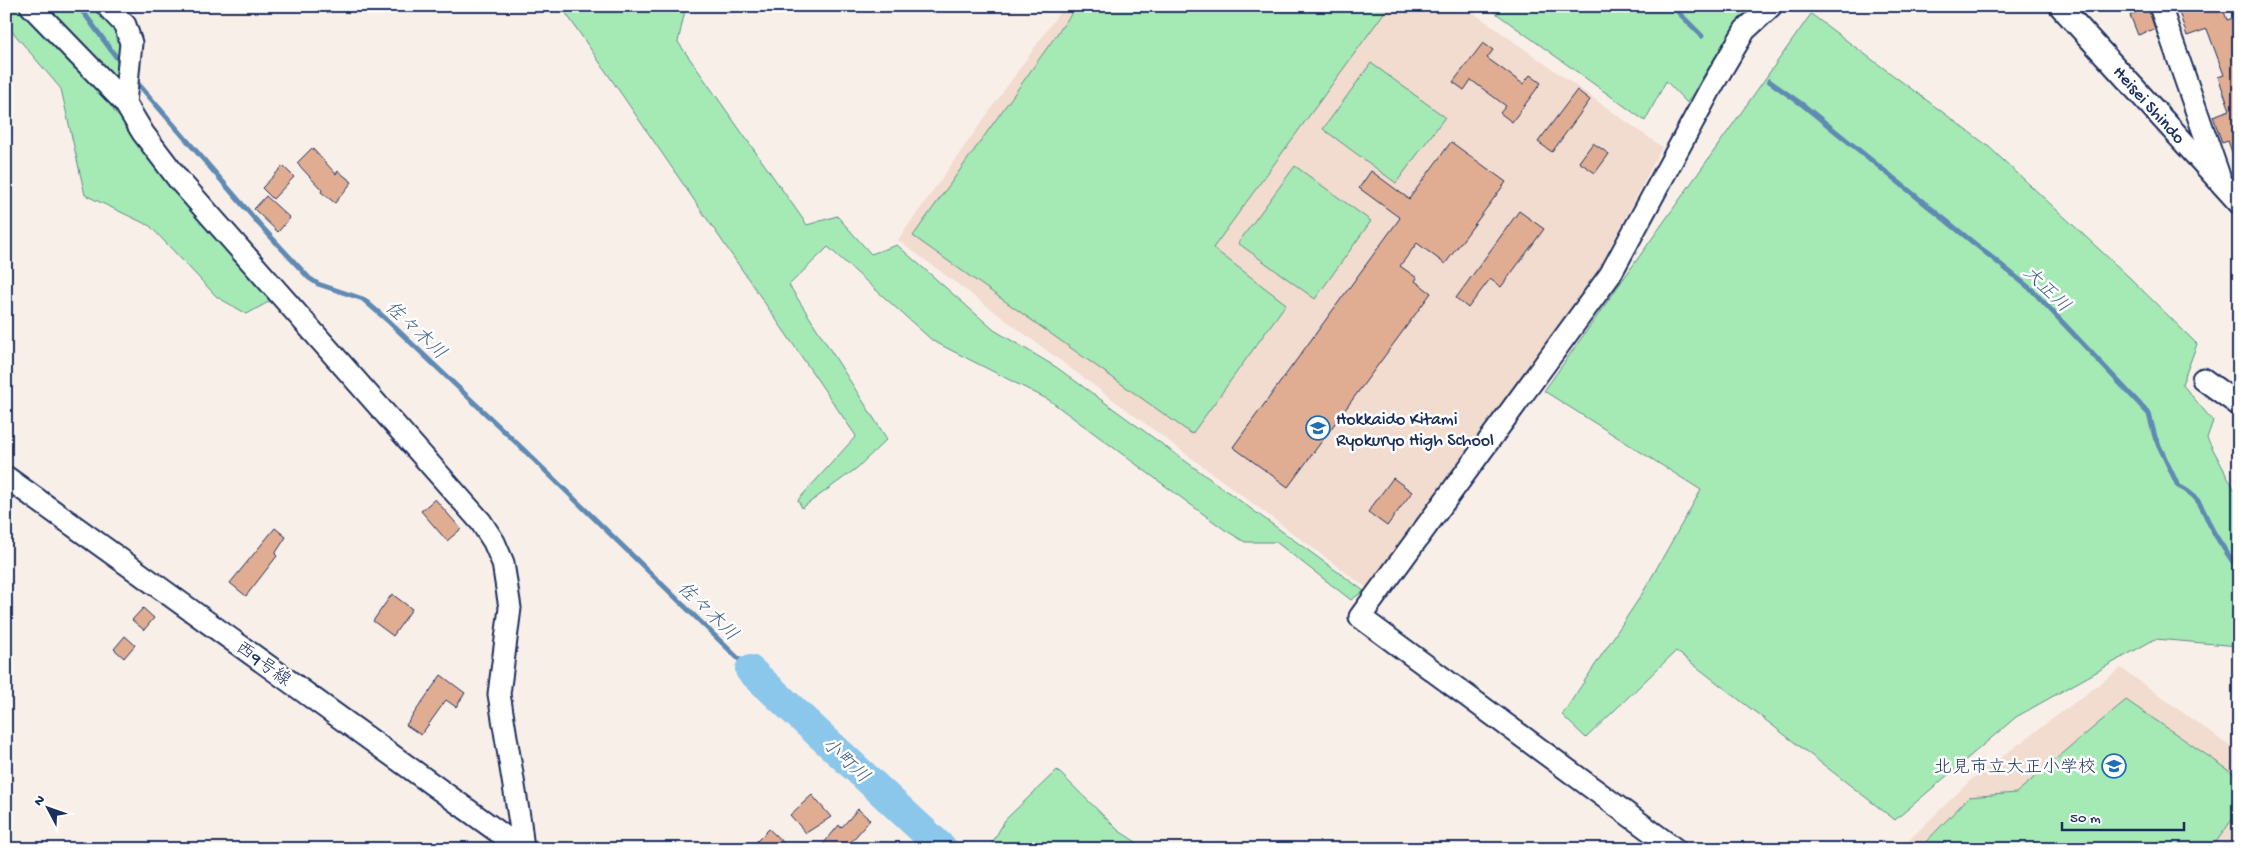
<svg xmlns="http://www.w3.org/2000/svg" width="2245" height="855" font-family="'Gochi Hand','Klee One',sans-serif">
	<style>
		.built { fill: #f2dbcf }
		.green { fill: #a5e9b4; stroke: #608c89 }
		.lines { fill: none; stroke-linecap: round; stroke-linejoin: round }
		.stream { stroke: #5e8ab3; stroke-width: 5 }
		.river { stroke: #8bc7eb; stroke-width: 30 }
		.building { fill: #e0ad93; stroke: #1b2f5e }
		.minor-casing { stroke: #1b2f5e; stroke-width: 25 }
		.minor { stroke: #fff; stroke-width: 21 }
		.labels { text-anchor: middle; stroke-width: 5; stroke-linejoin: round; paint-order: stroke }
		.street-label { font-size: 18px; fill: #1b2f5e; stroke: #fff }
		.poi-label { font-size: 18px; fill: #1b2f5e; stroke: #fff; text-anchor: start }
		.water-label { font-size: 19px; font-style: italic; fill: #3d5d88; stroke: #fff }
	</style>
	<rect width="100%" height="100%" fill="#f9efe9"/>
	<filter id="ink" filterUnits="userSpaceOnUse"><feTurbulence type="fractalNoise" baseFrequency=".02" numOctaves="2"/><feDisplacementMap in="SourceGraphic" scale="10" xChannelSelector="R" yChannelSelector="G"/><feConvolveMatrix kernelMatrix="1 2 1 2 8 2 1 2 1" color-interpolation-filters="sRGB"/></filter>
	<g filter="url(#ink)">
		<g class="built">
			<polygon points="1064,6 1464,6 1662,147 1600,267 1368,589 898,240"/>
			<polygon points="2121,668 2239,753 2239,849 1900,849 1972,779"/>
		</g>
		<g class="green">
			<polygon points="6,6 93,6 121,35 113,110 281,295 247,314 217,297 150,226 85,195 61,89 6,24"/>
			<polygon points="561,6 686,6 678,42 807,225 837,216 871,254 897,245 994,330 1056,367 1364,591 1351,600 1276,542 1245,542 1225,530 1049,400 933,341 828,247 789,285 887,439 857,468 802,508 798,500 856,436"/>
			<polygon points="1077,6 1389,6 1213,248 1286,304 1192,434 913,236"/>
			<polygon points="1486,6 1752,6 1737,21 1687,103 1666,81 1645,121"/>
			<polygon points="1811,14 1988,146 2129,277 2197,344 2182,384 2213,421 2207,438 2239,498 2239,646 2155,639 2016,717 1895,820 1676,651 1586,738 1562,715 1642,594 1701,490 1544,391"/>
			<polygon points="1371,63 1445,117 1396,183 1323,129"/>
			<polygon points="1295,166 1371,221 1315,299 1238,243"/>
			<polygon points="2126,700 2239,777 2239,810 2211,849 1919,849 1969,797 2016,793"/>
			<polygon points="1057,770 1119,831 1147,849 989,849 1005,820"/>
		</g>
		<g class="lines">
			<g class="stream">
				<polyline points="76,6 84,13 122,65"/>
				<polyline points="1672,6 1702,36"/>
				<polyline points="134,79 260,225 309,278 318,284 363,299 387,320 524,450 750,670"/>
				<path d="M1769,81L1803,105L2032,290L2149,414L2155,437L2178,486C2202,497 2202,510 2213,531C2221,545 2230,557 2239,571"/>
			</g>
			<polyline class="river" points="750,670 943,849"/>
		</g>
		<g class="building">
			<polygon points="2194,6 2196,10 2208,6 2222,6 2227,20 2239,16 2239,165 2237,166 2228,141 2222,143 2213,116 2230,110 2218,77 2224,75 2207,29 2187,36 2179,12"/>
			<polygon points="2148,8 2155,29 2138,35 2130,15"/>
			<polygon points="1483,43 1493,50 1487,58 1523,84 1530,75 1541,83 1512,122 1500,113 1506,106 1471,80 1464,90 1453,82"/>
			<polygon points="1577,90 1590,100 1552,152 1538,142"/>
			<polygon points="1451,142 1506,182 1445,264 1417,243 1400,266 1417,278 1415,281 1431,293 1288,487 1233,447 1400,218 1359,188 1371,171 1409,199"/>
			<polygon points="1593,143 1609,154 1595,173 1579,162"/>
			<polygon points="312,148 336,174 338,171 352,182 335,203 321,192 322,190 297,163"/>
			<polygon points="283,166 294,177 273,199 262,188"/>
			<polygon points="266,196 290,218 278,232 254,209"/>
			<polygon points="1519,211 1544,229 1501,287 1490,279 1468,308 1456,298"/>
			<polygon points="1393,478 1412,492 1387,526 1368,512"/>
			<polygon points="435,499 461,529 447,541 421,511"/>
			<polygon points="275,528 286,537 275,554 277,556 246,596 230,583"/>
			<polygon points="392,594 412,609 393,636 373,621"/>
			<polygon points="143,608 154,618 144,630 132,620"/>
			<polygon points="125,636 135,645 124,658 114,649"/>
			<polygon points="441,675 465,693 456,707 446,700 421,735 406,725"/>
			<polygon points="812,795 831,817 806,833 790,815"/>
			<polygon points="858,809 870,820 845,849 819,849 839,825 841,828"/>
			<polygon points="769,829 790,849 749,849"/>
		</g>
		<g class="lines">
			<g class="minor-casing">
				<g id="minor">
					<polyline points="31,6 125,103"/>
					<polyline points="107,6 125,25 131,43 125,103 143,133 178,179 481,522 494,542 503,563 510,608 499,694 520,823 523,849"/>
					<polyline points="2060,6 2239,203"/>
					<polyline points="2160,6 2219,176"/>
					<polyline points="2203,379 2239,405"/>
					<polyline points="6,477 522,849"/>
					<polyline points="1675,849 1360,617 1610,275 1712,86 1745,30 1771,6"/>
				</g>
			</g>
			<use href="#minor" class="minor"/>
		</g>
	</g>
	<defs>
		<g id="school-ring" transform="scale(1.25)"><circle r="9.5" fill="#fff" stroke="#1f6fb2" stroke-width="1.5"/><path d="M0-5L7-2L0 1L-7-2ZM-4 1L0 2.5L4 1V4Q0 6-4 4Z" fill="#1f6fb2"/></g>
	</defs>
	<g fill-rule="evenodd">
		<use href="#school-ring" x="1318" y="428"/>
		<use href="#school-ring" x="2114" y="766"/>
	</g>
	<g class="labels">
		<g class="street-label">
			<text transform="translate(2150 104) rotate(48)" y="6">Heisei Shindo</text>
			<text transform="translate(264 663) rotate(36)" y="6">西9号線</text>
		</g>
		<g class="poi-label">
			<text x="1336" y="424">Hokkaido Kitami<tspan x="1336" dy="21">Ryokuryo High School</tspan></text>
			<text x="2096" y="772" text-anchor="end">北見市立大正小学校</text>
		</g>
		<g class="water-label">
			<text transform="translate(2048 288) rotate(44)" y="7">大正川</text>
			<text transform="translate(417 329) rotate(43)" y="7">佐々木川</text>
			<text transform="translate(709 610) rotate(44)" y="7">佐々木川</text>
			<text transform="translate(847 759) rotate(43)" y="7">小町川</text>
		</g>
	</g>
	<rect width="2245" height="855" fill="none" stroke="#fff" stroke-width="25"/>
	<rect x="12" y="12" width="2220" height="830" fill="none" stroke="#1b2f5e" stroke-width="2" filter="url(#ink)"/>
	<g transform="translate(48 808) rotate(311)" stroke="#ffffff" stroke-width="4" paint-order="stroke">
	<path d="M0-4L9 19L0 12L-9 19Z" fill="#1b2f5e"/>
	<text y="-8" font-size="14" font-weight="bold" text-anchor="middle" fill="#1b2f5e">N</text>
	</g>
	<path d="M2062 822v8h122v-8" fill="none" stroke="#1b2f5e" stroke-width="2.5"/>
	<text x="2070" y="822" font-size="15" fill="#1b2f5e" stroke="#ffffff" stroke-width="4" paint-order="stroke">50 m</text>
</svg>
